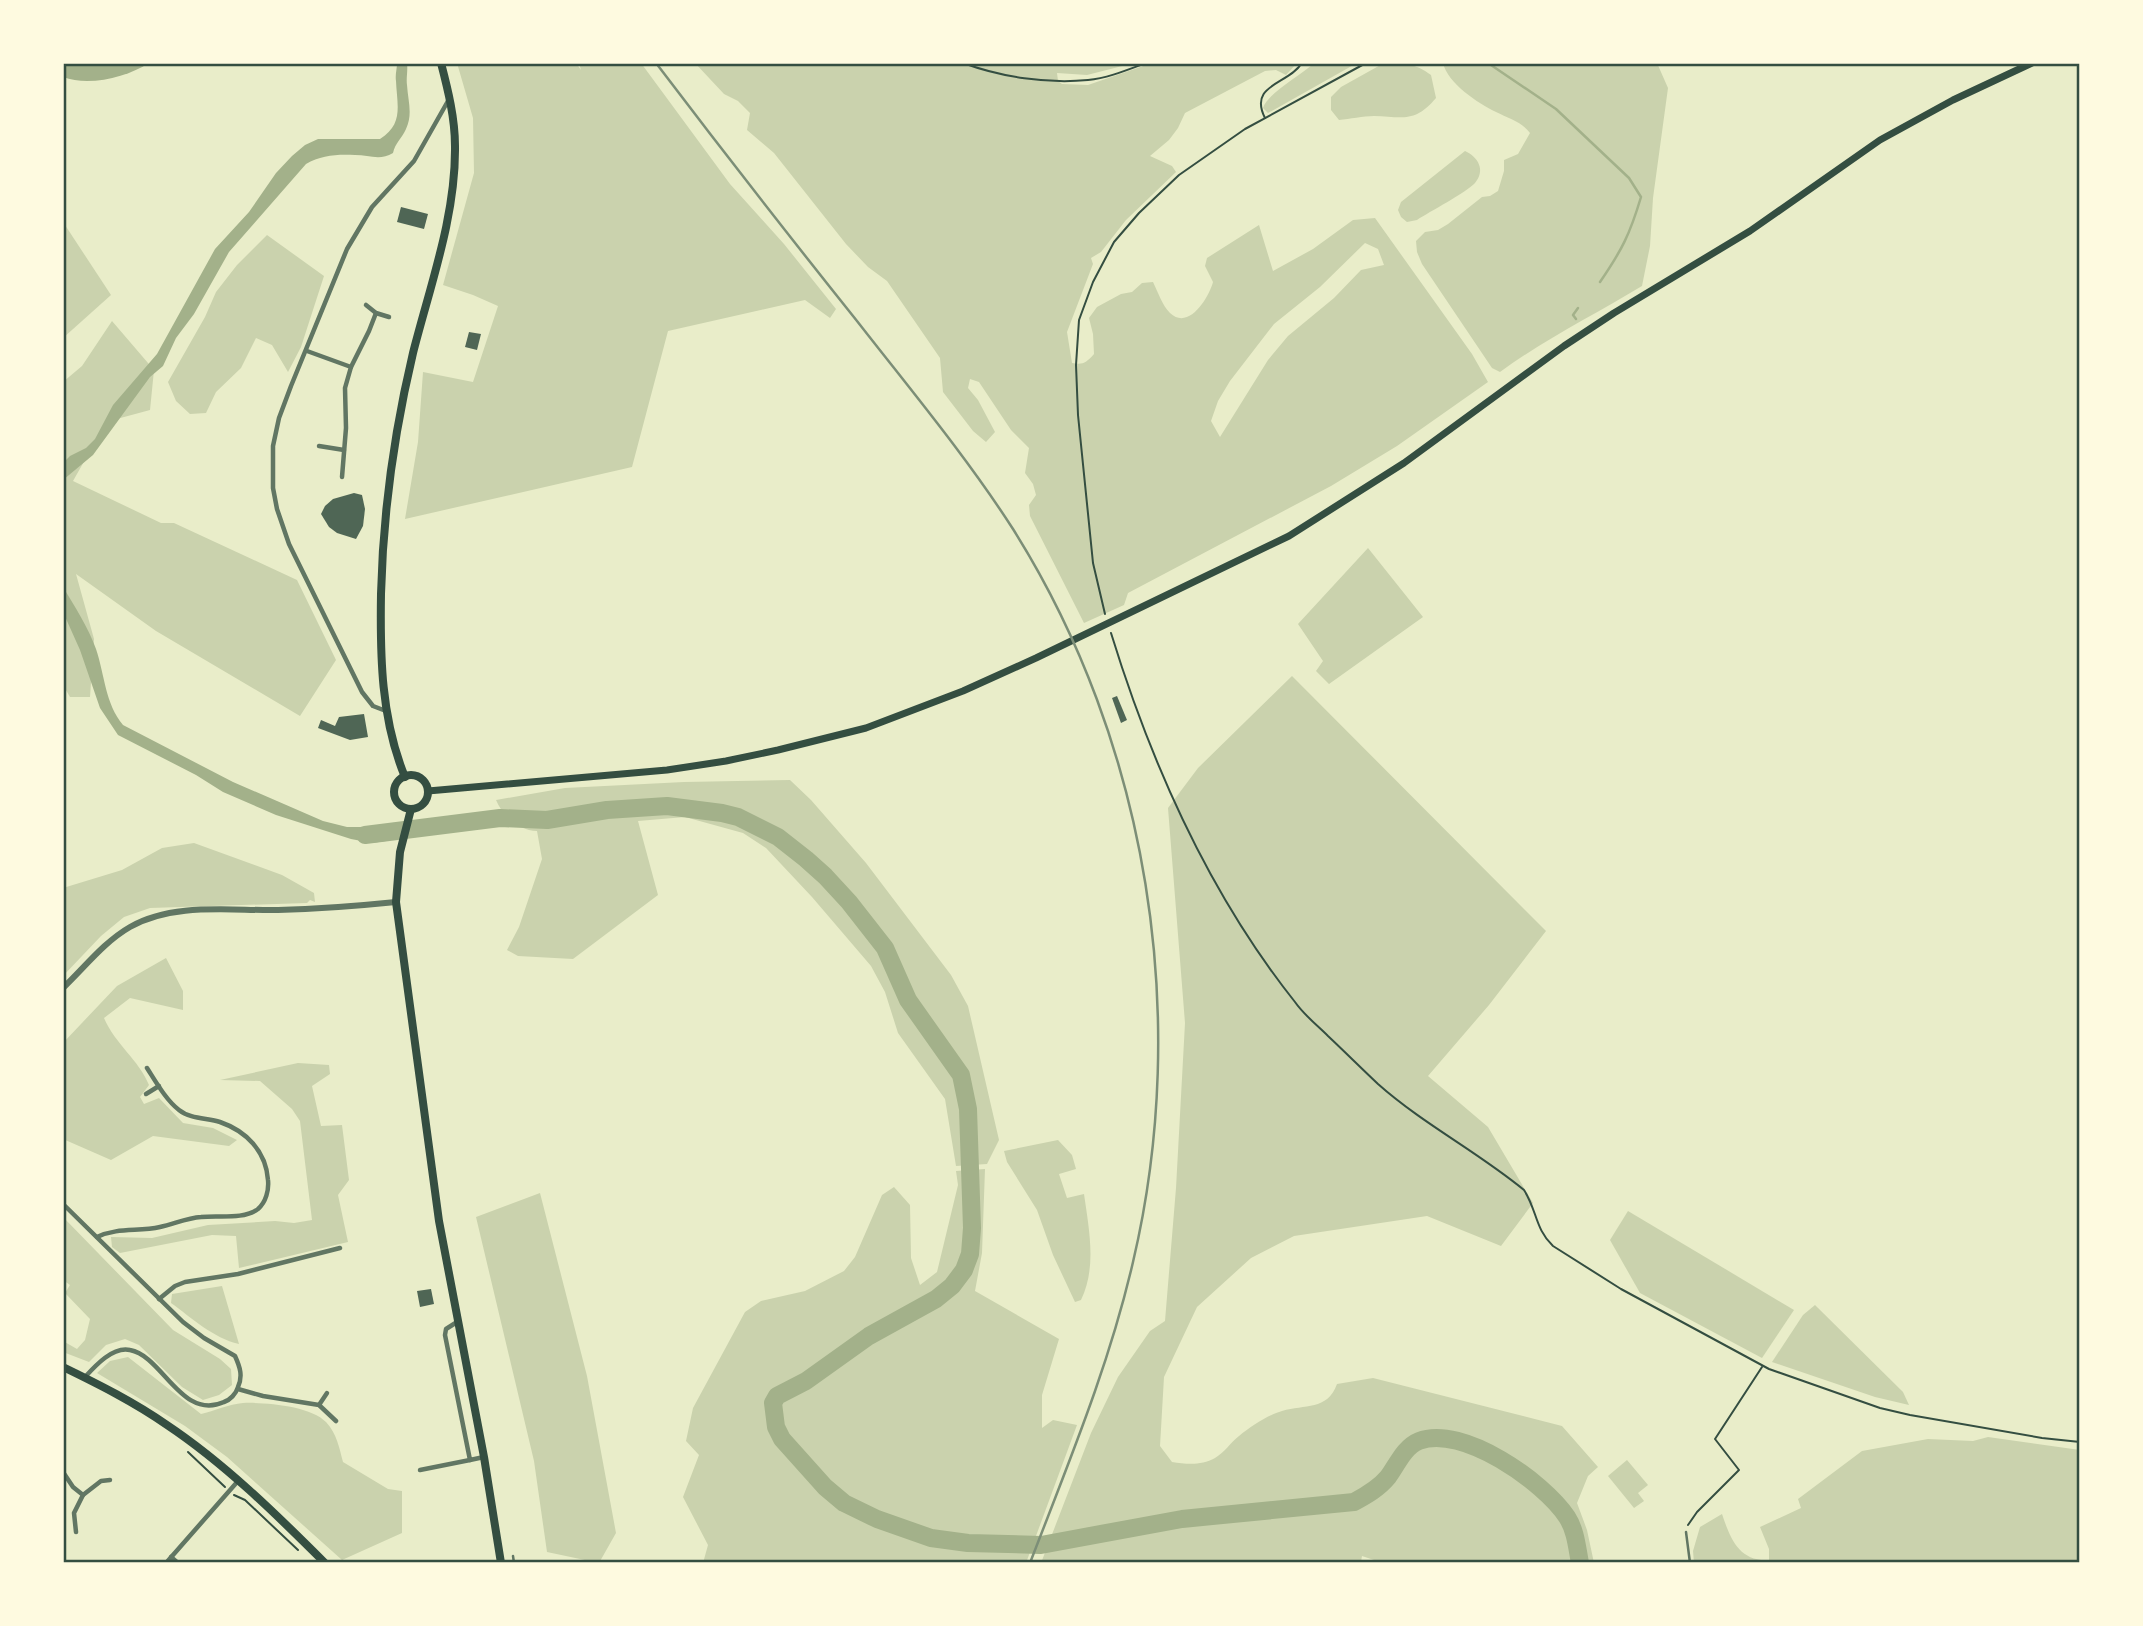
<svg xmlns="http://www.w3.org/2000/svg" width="2143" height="1626" font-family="Barlow,sans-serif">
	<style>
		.green { fill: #cad2ad; fill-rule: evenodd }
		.water { fill: #a3b18a }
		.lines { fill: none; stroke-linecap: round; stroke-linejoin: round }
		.stream { stroke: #a3b18a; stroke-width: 2.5 }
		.river { stroke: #a3b18a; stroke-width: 18 }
		.building { fill: #4f6655 }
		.path { stroke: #344e41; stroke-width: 2 }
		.service { stroke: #617663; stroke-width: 2.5 }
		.minor { stroke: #617663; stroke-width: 4.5 }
		.tertiary { stroke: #617663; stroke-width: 6 }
		.secondary { stroke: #344e41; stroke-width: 7 }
		.primary { stroke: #344e41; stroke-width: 8 }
		.trunk { stroke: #344e41; stroke-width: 8 }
		.rail { stroke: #7c8e77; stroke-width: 2.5 }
		.neatline { fill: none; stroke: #344e41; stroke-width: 2.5 }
	</style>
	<rect width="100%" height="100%" fill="#e9edc9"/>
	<g class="green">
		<polygon points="457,63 576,63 581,70 579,63 641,63 730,184 784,244 836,309 830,318 805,300 668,331 632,467 405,519 418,442 423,372 473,382 498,306 473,295 443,285 474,173 473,118"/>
		<path d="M695,63H1134L1087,75L1057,73L1058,81L1062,84L1088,85L1152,63H1297L1286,75L1276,70L1265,71L1185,113L1178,128L1169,140L1150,156L1172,166L1176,172L1126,220L1101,252L1091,258L1093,264L1067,332L1072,363C1083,365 1086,363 1094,354L1093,334L1089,318L1097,307L1121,294L1132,292L1142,283L1153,282C1158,292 1162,305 1170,313C1189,331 1209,297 1213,282L1205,266L1207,258L1259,225L1273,271L1313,249L1353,220L1375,218L1472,354L1488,382L1397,446L1331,486L1128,593L1124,605L1084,623L1030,516L1029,505L1036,495L1033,484L1025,473L1029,448L1011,430L979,382L970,379L968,388L978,400L995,432L986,442L973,431L943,392L940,358L887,281L868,267L846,244L774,153L747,130L750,113L738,101L724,94ZM1365,243L1378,249L1384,265L1361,270L1334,298L1288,336L1268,360L1220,437L1211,421L1218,401L1230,381L1274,324L1320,287Z"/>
		<path d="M1314,63H1357L1268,113L1263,108C1268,93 1300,76 1314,63Z"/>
		<path d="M1384,63C1404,63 1415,63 1431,75L1436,98C1415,123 1403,117 1374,116C1363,116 1350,119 1339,120L1331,110V97L1341,87Z"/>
		<path d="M1443,63H1657L1668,88L1653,198L1650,246L1642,286C1594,315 1545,339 1500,372L1492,368L1422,264L1417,252L1416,241L1425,232L1438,230L1448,224L1482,197L1490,196L1498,191L1504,171V160L1518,154L1530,133C1522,122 1508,118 1496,112C1478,103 1448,84 1443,63Z"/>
		<path d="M1465,151C1478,157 1486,170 1475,183C1467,192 1429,212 1417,220L1407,222L1401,217L1398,210L1401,202Z"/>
		<polygon points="63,222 111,295 63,338"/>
		<polygon points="267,235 324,276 301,347 288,372 272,345 256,338 241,368 216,392 206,413 190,414 176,401 168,382 205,317 216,292 237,265"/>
		<polygon points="112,321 154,370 150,410 113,420 90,451 73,481 161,523 174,523 297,580 336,660 300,716 156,631 76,574 94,639 90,697 70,697 63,685 63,382 82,366"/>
		<polygon points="1368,548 1423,617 1329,684 1316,671 1323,661 1298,624"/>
		<path d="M1292,676L1546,931L1489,1005L1428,1076L1488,1127L1533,1203L1501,1246L1427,1216L1294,1236L1251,1258L1197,1307L1164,1377L1160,1446L1172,1462C1186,1464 1201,1466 1215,1458C1224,1453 1231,1442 1239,1436C1251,1426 1268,1415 1282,1411C1305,1404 1327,1411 1337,1384L1373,1378L1562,1426L1598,1467L1588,1476L1577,1503L1587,1530L1594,1563H1383L1362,1556L1361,1562L1364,1563H1041L1091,1433L1118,1377L1150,1331L1165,1321L1176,1188L1185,1023L1168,808L1198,768Z"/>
		<path d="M790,780L811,800L866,863L951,975L968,1006L999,1140L987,1164L956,1166L945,1099L898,1033L885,992L871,966L812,897L766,848L743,833L685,817L638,821L658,895L573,959L518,956L507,950L519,927L542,859L537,831C519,831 502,815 496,800L565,788L684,782Z"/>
		<polygon points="194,843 282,875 314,893 315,902 310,900 307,903 150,908 124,917 101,936 63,976 63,888 122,870 162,848"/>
		<path d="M166,958L183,991V1010L130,998L104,1018C115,1044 139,1060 149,1085L140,1097L144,1104L159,1098L183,1123L213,1128L237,1140L229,1146L153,1136L111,1160L63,1139V1043L117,986Z"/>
		<polygon points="298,1063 329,1065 330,1074 312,1086 321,1126 342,1125 349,1180 338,1195 348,1242 239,1268 236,1236 212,1235 120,1253 112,1247 111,1237 152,1238 208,1225 275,1221 294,1223 312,1220 300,1121 292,1109 260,1081 220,1080"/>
		<path d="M1058,1140L1072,1155L1076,1169L1059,1174L1067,1198L1084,1194C1089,1229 1097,1267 1081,1300L1075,1302L1053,1255L1037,1210L1007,1162L1004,1151Z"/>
		<polygon points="985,1169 982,1253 975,1291 1059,1339 1042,1395 1042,1428 1053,1420 1077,1425 1026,1563 703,1563 708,1545 683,1497 699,1455 686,1441 693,1408 745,1312 761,1301 805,1291 844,1271 855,1257 882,1195 894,1187 910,1205 911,1258 920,1285 937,1272 958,1185 956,1171"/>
		<polygon points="540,1193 587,1376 616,1533 599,1563 547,1552 534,1461 476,1217"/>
		<polygon points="1628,1211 1794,1310 1762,1358 1640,1293 1610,1240"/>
		<polygon points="63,1217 173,1330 220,1359 231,1369 232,1385 219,1395 203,1400 182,1387 139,1345 125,1339 106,1345 89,1362 63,1352 63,1341 77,1349 85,1340 90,1319 65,1293 70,1285 63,1280"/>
		<path d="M222,1286L239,1344C213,1338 192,1318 171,1303L172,1294Z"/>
		<polygon points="1815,1305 1903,1392 1909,1405 1875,1397 1772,1362 1803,1315"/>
		<path d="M128,1357L201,1414C214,1411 229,1404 243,1403C265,1402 311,1406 326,1422C337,1434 339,1447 343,1462L388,1489L402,1491V1533L342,1560L227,1457L185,1426L97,1373L110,1361Z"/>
		<path d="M1988,1437L2080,1450V1563H1694L1693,1551L1700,1527L1722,1514C1730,1538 1739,1562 1769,1560V1549L1760,1527L1801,1508L1798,1499L1862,1451L1928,1439L1973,1441Z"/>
		<polygon points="1627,1460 1648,1485 1638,1493 1644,1501 1634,1508 1608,1476"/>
	</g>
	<g class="water">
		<path d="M63,63H149C127,77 89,87 63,77Z"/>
		<path d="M397,63H407C408,71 406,78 407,85C408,101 413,114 406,129C402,138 395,143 393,153C380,161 369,155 355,155C338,154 321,155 306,164L229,252L194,314L176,338L163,366L150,377L93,455L63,480V463L70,456L86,448L95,439L113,405L157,354L215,249L249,212L276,173L292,156L305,145L318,139H380C404,124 397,105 396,81C395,75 397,69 397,63Z"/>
		<path d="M63,587C75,607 88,627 96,649C105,676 105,703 123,725L233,782L323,821L347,827H386V841L372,843L351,839L276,815L223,792L196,775L118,735L100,708L80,650L63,612Z"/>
	</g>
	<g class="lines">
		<g class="stream">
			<path d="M1488,63L1556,109L1629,178L1641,197C1630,234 1622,250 1600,282"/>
			<polyline points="1576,319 1573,315 1578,308"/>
		</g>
		<path class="river" d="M365,835L500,818L547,820L607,810L667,806L722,813L738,817L778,837L806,859L825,876L849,902L885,948L908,1000L961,1075L968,1109L972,1228L970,1254L964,1270L952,1286L936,1299L869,1336L806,1381L777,1396L773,1403L776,1427L782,1439L825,1487L844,1503L877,1519L931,1538L968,1543L1041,1545L1182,1519L1354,1502C1367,1495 1379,1488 1388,1477C1397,1465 1404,1447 1419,1441C1462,1424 1544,1482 1567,1517C1576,1531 1577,1548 1580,1563"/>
	</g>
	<g class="building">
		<polygon points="401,207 428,214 424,229 397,222"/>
		<polygon points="469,332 481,334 477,350 465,347"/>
		<polygon points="354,493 362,495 365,509 363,526 356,539 337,533 329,527 321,514 325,506 333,499"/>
		<polygon points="1117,696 1127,720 1121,723 1112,698"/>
		<polygon points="364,714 368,737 350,740 318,728 321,720 335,726 339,717"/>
		<polygon points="431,1289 434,1304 420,1307 417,1291"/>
	</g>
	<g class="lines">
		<g class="path">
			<path d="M963,63C1001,77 1047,84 1088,80C1108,78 1127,70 1146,63"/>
			<path d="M1265,118C1248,84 1288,85 1302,63"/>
			<polyline points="1105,614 1093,563 1078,415 1076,365 1079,320 1093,282 1114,242 1139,213 1179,175 1245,129 1366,63"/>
			<path d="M1111,633C1151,763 1209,894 1295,1002C1304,1015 1317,1025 1328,1036C1345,1052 1361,1068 1378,1084C1423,1124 1478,1152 1524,1190C1537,1210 1535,1229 1553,1246L1621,1289L1769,1369L1880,1408L1910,1415L2042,1438L2080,1442"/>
			<polyline points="188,1452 225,1487"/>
			<polyline points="234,1495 245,1500 298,1550"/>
			<polyline points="1688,1525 1697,1512 1739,1470 1715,1439 1762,1367"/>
		</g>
		<g class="service">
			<polyline points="1686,1532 1690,1563"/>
			<polyline points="513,1556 514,1563"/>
		</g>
		<g class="minor">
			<polyline points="366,305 376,313 389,317"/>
			<polyline points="307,351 351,367"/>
			<polyline points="319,446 344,450"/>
			<polyline points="342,477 346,428 345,388 351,367 369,331 376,313"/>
			<polyline points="386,711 373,706 362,692 289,544 277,509 273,488 273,446 279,418 291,386 347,249 372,207 414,161 448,101"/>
			<polyline points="146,1094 159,1086"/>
			<path d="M63,1204L183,1322L204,1338L235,1356C240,1367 243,1376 238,1387C236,1394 230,1400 224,1402C181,1421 163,1356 130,1350C113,1346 95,1366 85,1377"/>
			<path d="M97,1237C118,1227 138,1232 160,1227C174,1224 187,1218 201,1217C219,1215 243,1220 258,1209C266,1202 269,1190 268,1180C266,1151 246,1131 220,1122C207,1118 190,1119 179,1110C166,1100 156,1082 147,1068"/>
			<polyline points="159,1299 175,1286 185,1282 238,1274 340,1248"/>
			<polyline points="457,1322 446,1329 445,1335 470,1460 484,1457"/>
			<polyline points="238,1389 263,1396 319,1405 336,1421"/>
			<polyline points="319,1405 327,1393"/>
			<polyline points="420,1470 470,1460"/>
			<polyline points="63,1472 73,1487 83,1495 74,1513 76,1532"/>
			<polyline points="83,1495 101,1481 110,1480"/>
			<polyline points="171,1557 178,1563"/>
			<polyline points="166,1563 238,1481"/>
		</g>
		<path class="tertiary" d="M63,988C85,967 104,942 130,927C173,902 231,911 278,910C318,909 357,906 396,902"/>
		<polyline class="secondary" points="428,791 667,770 726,761 778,750 866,728 963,691 1036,658 1289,536 1404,463 1564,346 1614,313 1750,231 1880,140 1953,100 2032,63"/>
		<g class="primary">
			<circle cx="411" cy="792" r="17"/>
			<path d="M405,777C381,719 380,656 381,594C383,512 394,433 413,353C430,286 456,216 455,146C455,118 448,90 441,63"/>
			<polyline points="411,809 400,852 396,902 439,1221 484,1457 501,1563"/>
		</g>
		<path class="trunk" d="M63,1367C98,1384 134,1402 167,1425C224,1463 276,1514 325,1563"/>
		<path class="rail" d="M656,63C722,150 789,236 857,321C910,389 966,456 1013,529C1148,743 1191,1016 1133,1262C1109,1366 1068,1464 1030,1563"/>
	</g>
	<rect width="2143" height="1626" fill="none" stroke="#fefae0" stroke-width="130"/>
	<rect x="65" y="65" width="2013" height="1496" class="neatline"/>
</svg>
